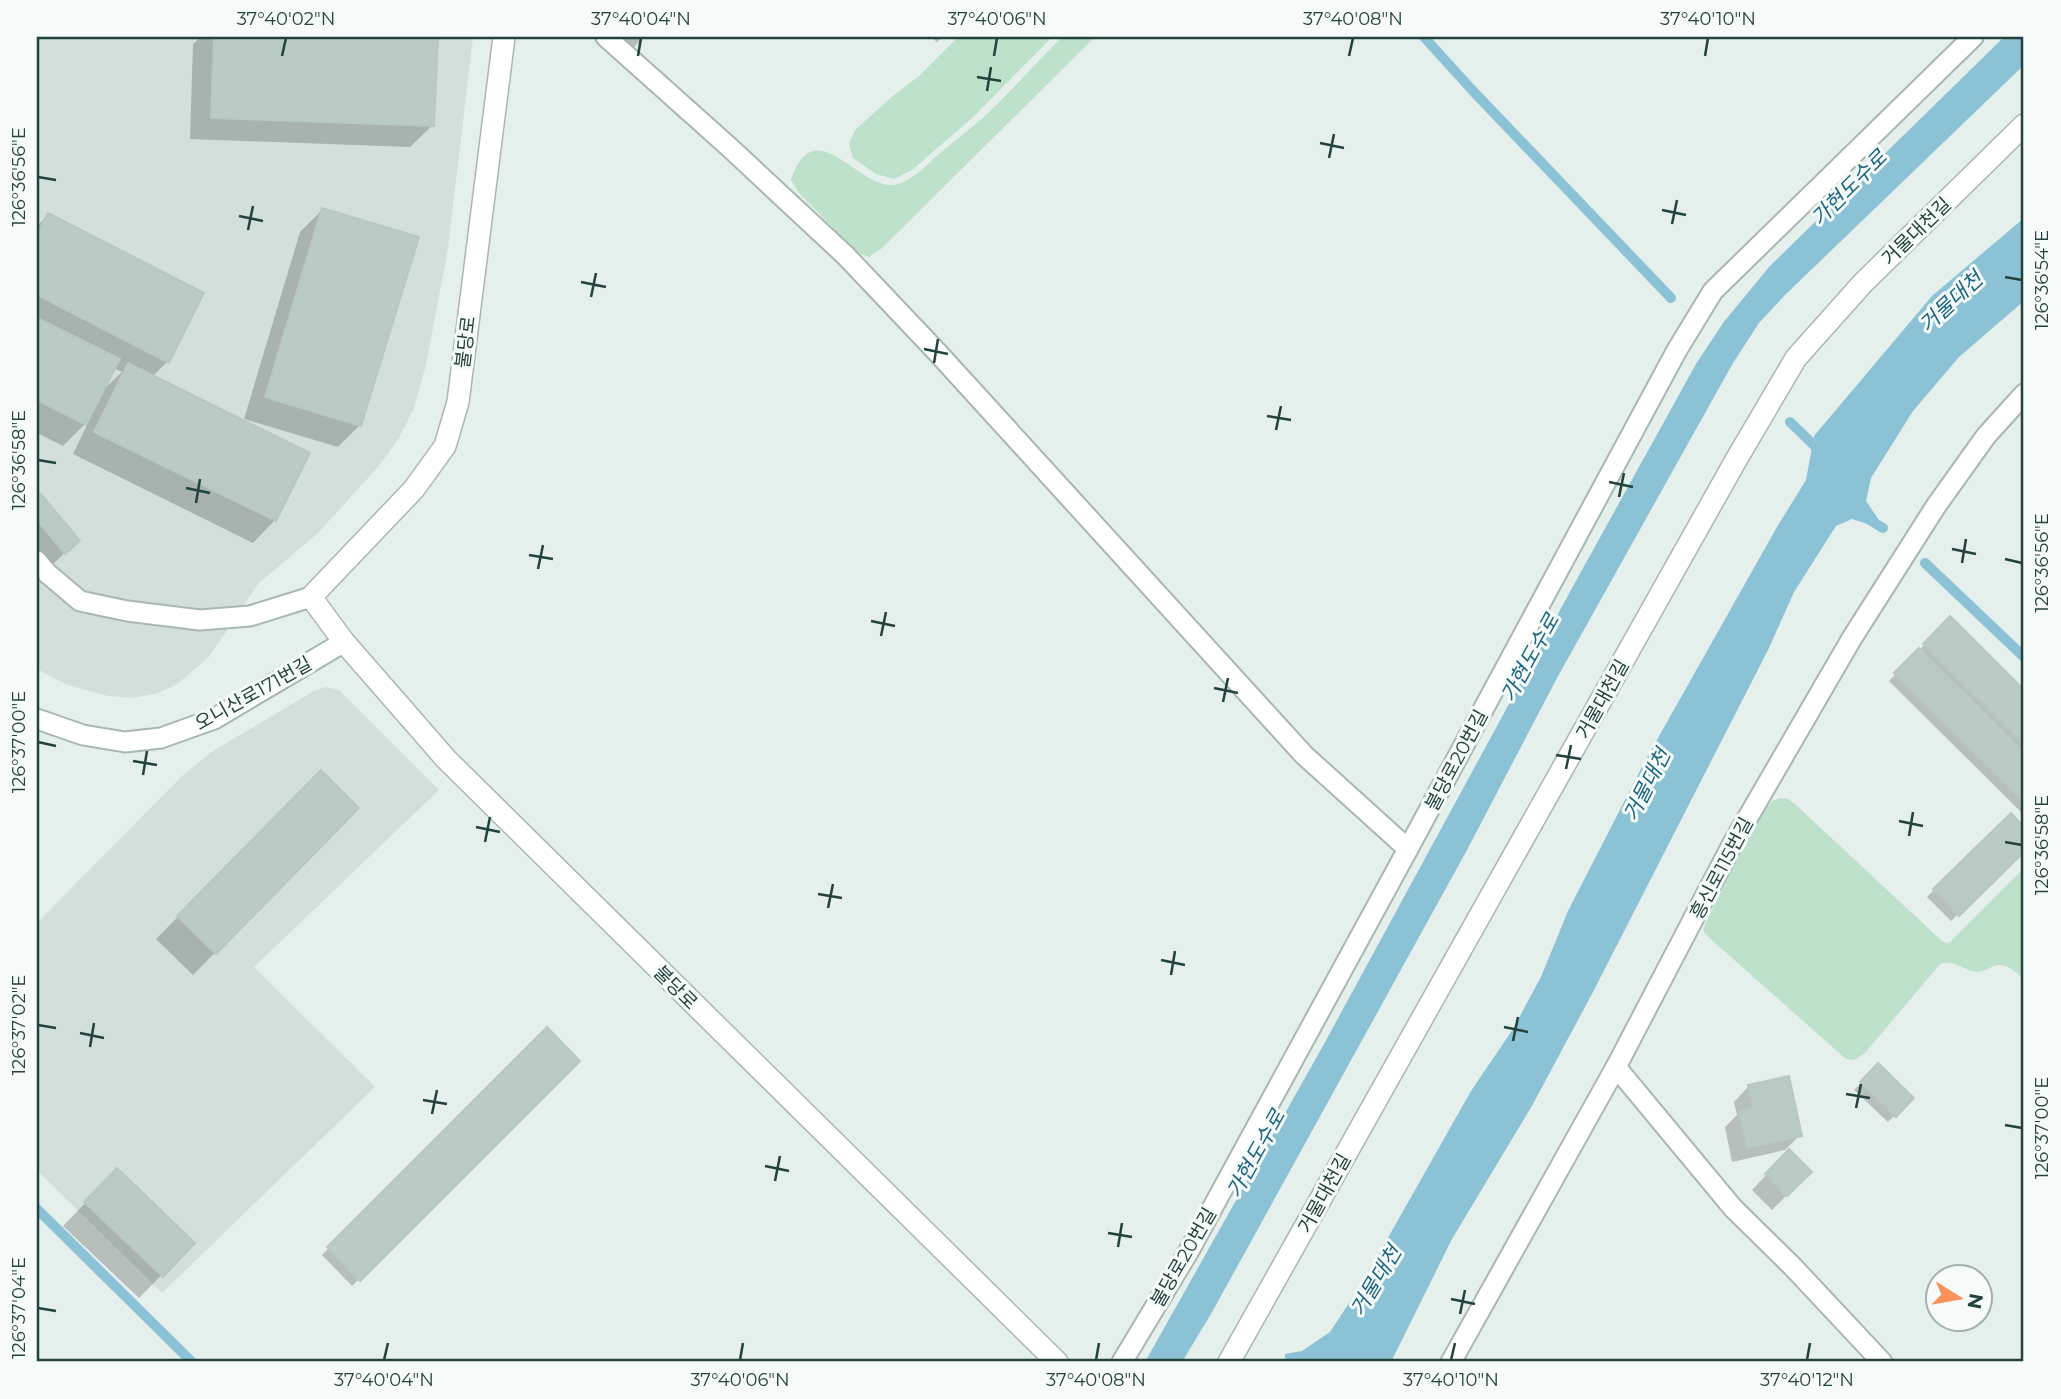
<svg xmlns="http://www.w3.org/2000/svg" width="2061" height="1399" font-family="Montserrat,'Noto Sans KR',sans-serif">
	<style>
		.built { fill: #d3dfdb }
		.green { fill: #bde1cb }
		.water { fill: #8bc2d6 }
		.shadow { fill: #0003; fill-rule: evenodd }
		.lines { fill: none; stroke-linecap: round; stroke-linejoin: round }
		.stream { stroke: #8bc2d6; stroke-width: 10 }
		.building { fill: #bacac5; stroke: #b7c9c4; stroke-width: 2 }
		.service-casing { stroke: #a7b8b4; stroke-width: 23 }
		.minor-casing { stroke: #a7b8b4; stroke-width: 24 }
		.service { stroke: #fff; stroke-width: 19 }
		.minor { stroke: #fff; stroke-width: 21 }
		.ticks { fill: none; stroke: #23423d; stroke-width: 2.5 }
		.labels { text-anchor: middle; stroke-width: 6; stroke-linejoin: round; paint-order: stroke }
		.street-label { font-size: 19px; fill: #23423d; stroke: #f6fbf9 }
		.water-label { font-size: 21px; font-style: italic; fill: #196582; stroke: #f6fbf9 }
		.neatline { fill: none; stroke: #23423d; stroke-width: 2.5 }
		.ticks-label { font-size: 18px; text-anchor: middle; fill: #23423d }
	</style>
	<rect width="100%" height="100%" fill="#e5efec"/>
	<g class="built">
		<polygon points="37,37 473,37 448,248 426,365 414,408 399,438 377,468 318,533 258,584 209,657 177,684 158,693 134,698 108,696 68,685 37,669"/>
		<polygon points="325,687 339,690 439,790 254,967 375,1087 162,1293 37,1170 37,923 182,776 213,751 314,691"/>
	</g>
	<g class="green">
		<polygon points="958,37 1052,37 972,118 912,170 894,179 876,174 853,158 849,144 855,130 894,95 919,76"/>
		<path d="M1062,37H1095L882,248L869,257L858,253L799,193L791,180C815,109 857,189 894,185C909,183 927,165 938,155C954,141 972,128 987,114C1013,89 1037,62 1062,37Z"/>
		<path d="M1780,798L1788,799L1796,805L1943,942L1949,943L2024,868V979C2019,975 2012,968 2005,966C1995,962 1987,971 1978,972C1964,972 1957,959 1940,964L1865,1053L1854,1060L1846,1059L1705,934L1703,929L1731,870L1765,810L1772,801Z"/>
	</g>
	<g class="water">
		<polygon points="2004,37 2024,37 2024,65 1785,295 1759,323 1733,363 1557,678 1467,850 1211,1314 1182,1362 1145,1362 1324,1044 1577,579 1696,364 1723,323 1769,267"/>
		<polygon points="2024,218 2024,301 1959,357 1913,411 1871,478 1866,501 1879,520 1874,526 1852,519 1836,526 1794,592 1768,650 1594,990 1533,1104 1452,1239 1391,1362 1285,1362 1285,1354 1302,1351 1330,1332 1363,1282 1471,1091 1513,1029 1541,977 1568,911 1645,761 1777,527 1806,480 1814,436 1932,296"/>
	</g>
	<g class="shadow">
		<polygon points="201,37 436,37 433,125 410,147 190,139 193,44"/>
		<polygon points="592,37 644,37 618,63"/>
		<polygon points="931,37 942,37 937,42"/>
		<polygon points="322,210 360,425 338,447 244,419 300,232"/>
		<path d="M48,215L167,362L152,377L308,454L275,520L253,543L73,454L90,419L63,446L37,433V226ZM113,368L122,372L102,391Z"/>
		<polygon points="41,496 78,541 42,574 37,568 37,500"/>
		<polygon points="1950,619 2024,692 2024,815 1889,681"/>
		<polygon points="321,772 357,808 193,975 156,939"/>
		<polygon points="2010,815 2024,829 2024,850 1951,921 1927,897"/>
		<polygon points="547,1030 577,1061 352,1286 322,1255"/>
		<polygon points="1878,1065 1912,1098 1888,1122 1854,1090"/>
		<polygon points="1748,1087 1800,1135 1785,1150 1732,1162 1725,1127 1737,1115 1734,1102"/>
		<polygon points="1789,1151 1810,1172 1772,1210 1752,1190"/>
		<polygon points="95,1193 193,1243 139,1298 63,1226"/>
	</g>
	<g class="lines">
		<g class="stream">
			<polyline points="1424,37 1473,91 1671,298"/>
			<polyline points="1790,422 1821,452"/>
			<polyline points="1865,517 1883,528"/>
			<polyline points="1925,563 2024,657"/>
			<polyline points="37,1209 192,1362"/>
		</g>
	</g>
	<g class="building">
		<polygon points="214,37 438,37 434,126 211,118"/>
		<polygon points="322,208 419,237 361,426 265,397"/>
		<polygon points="48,213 204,293 169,363 37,295 37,234"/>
		<polygon points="37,318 120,359 86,425 37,400"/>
		<polygon points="128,363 310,453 276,521 94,432"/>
		<polygon points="41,494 80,541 65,554 37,520 37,497"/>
		<polygon points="1950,616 2024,690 2024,744 1923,644"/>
		<polygon points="1919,648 2024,752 2024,802 1894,673"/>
		<polygon points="321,770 359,808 216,954 177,916"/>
		<polygon points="2011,813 2024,827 2024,852 1959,916 1933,889"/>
		<polygon points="547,1027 580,1061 360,1281 327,1247"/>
		<polygon points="1878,1063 1914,1098 1896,1117 1860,1082"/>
		<polygon points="1789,1076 1802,1136 1747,1148 1739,1111 1753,1108 1748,1085"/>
		<polygon points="1789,1149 1812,1172 1787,1196 1765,1174"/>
		<polygon points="117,1168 195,1243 163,1277 84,1202"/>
	</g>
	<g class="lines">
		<g class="service-casing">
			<g id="service">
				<polyline points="606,37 728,146 846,256 937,352 1304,755 1408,849"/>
				<polyline points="37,561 47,573 80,601 127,611 200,620 250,616 311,597"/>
				<polyline points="37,719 83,735 125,742 161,738 214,719 344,642"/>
				<polyline points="1616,1067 1733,1208 1793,1267 1882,1362"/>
				<polyline points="1122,1362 1190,1249 1408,849 1677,350 1713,291 1973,37"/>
				<polyline points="1451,1362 1616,1067 1733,843 1852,638 1936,506 1986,436 2024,394"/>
			</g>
		</g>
		<g class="minor-casing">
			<g id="minor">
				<polyline points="504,37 458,402 445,446 414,489 311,597 344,642 446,759 1057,1362"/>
				<polyline points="1229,1362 1736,460 1796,358 1863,283 2024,125"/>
			</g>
		</g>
		<use href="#service" class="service"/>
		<use href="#minor" class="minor"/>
	</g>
	<path class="ticks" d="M282,56L286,38M638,56L641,38M994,56L997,38M1349,56L1353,38M1705,56L1708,38M977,77L1001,81M987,91L991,67M1320,143L1344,148M1329,158L1334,134M38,177L56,180M1662,210L1686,215M239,216L263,221M1672,224L1677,200M248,230L253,206M2005,277L2022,280M581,282L606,287M591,297L596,273M924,349L948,354M934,363L938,339M1267,416L1291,420M1276,430L1281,406M38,460L56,463M1609,482L1633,487M186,488L210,493M1619,497L1624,473M196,503L200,479M1952,549L1976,554M529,555L553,559M2005,559L2022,563M1962,563L1966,539M538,569L543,545M871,621L895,626M881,636L886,612M1214,688L1238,693M1223,702L1228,678M38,742L56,746M1556,755L1581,759M133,761L157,765M1566,769L1571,745M143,775L147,751M1899,821L1923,826M476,827L500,832M1909,836L1913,812M485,842L490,817M2005,842L2022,845M818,894L842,898M828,908L833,884M1161,960L1185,965M1171,975L1175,951M38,1025L56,1028M1504,1027L1528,1032M80,1033L104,1038M1513,1041L1518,1017M90,1047L94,1023M1846,1094L1870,1098M423,1100L447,1104M1856,1108L1861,1084M432,1114L437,1090M2005,1125L2022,1128M765,1166L789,1171M775,1181L780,1156M1108,1233L1132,1237M1118,1247L1122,1223M1451,1299L1475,1304M38,1308L56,1311M1460,1314L1465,1290M384,1360L388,1343M740,1360L743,1343M1096,1360L1099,1343M1451,1360L1455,1343M1807,1360L1810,1343"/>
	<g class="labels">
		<g class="street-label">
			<text transform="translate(1916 231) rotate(-44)" y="7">거물대천길</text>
			<text transform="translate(465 342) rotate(-83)" y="7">불당로</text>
			<text transform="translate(253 693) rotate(-29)" y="7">오니산로171번길</text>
			<text transform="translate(1602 699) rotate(-61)" y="7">거물대천길</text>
			<text transform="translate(1456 760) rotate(-62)" y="7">불당로20번길</text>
			<text transform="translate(1721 868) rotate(-62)" y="7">흥신로115번길</text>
			<text transform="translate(676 987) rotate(45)" y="7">불당로</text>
			<text transform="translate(1324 1193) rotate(-61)" y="7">거물대천길</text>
			<text transform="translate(1183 1257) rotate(-60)" y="7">불당로20번길</text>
		</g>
		<g class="water-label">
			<text transform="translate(1849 188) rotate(-45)" y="7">가현도수로</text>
			<text transform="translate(1951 302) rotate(-43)" y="7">거물대천</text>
			<text transform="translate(1530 658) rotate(-61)" y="7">가현도수로</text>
			<text transform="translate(1647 785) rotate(-63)" y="7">거물대천</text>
			<text transform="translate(1256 1154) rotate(-61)" y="7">가현도수로</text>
			<text transform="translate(1376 1281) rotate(-59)" y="7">거물대천</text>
		</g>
	</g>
	<rect width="2061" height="1399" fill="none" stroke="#f6fbf9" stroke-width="77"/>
	<g transform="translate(1959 1298) rotate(101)"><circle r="33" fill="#f6fbf9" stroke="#a2b1ae" stroke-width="2"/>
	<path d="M0-5L12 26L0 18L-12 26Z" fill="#f8925a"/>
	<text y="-10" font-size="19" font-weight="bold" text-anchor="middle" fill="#23423d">N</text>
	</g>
	<rect x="38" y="38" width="1984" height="1322" class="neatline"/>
	<g class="ticks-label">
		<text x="286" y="25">37°40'02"N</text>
		<text x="641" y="25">37°40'04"N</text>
		<text x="997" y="25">37°40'06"N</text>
		<text x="1353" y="25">37°40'08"N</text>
		<text x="1708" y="25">37°40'10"N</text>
		<text transform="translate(19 177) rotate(-90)" y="6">126°36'56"E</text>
		<text transform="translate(2042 280) rotate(-90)" y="6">126°36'54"E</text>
		<text transform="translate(19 460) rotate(-90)" y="6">126°36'58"E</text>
		<text transform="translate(2042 563) rotate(-90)" y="6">126°36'56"E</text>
		<text transform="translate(19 742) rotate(-90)" y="6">126°37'00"E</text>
		<text transform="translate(2042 845) rotate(-90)" y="6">126°36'58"E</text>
		<text transform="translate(19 1025) rotate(-90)" y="6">126°37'02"E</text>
		<text transform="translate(2042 1128) rotate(-90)" y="6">126°37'00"E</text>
		<text transform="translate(19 1308) rotate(-90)" y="6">126°37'04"E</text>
		<text x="384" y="1386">37°40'04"N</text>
		<text x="740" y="1386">37°40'06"N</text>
		<text x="1096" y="1386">37°40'08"N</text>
		<text x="1451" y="1386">37°40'10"N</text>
		<text x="1807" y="1386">37°40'12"N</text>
	</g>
</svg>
